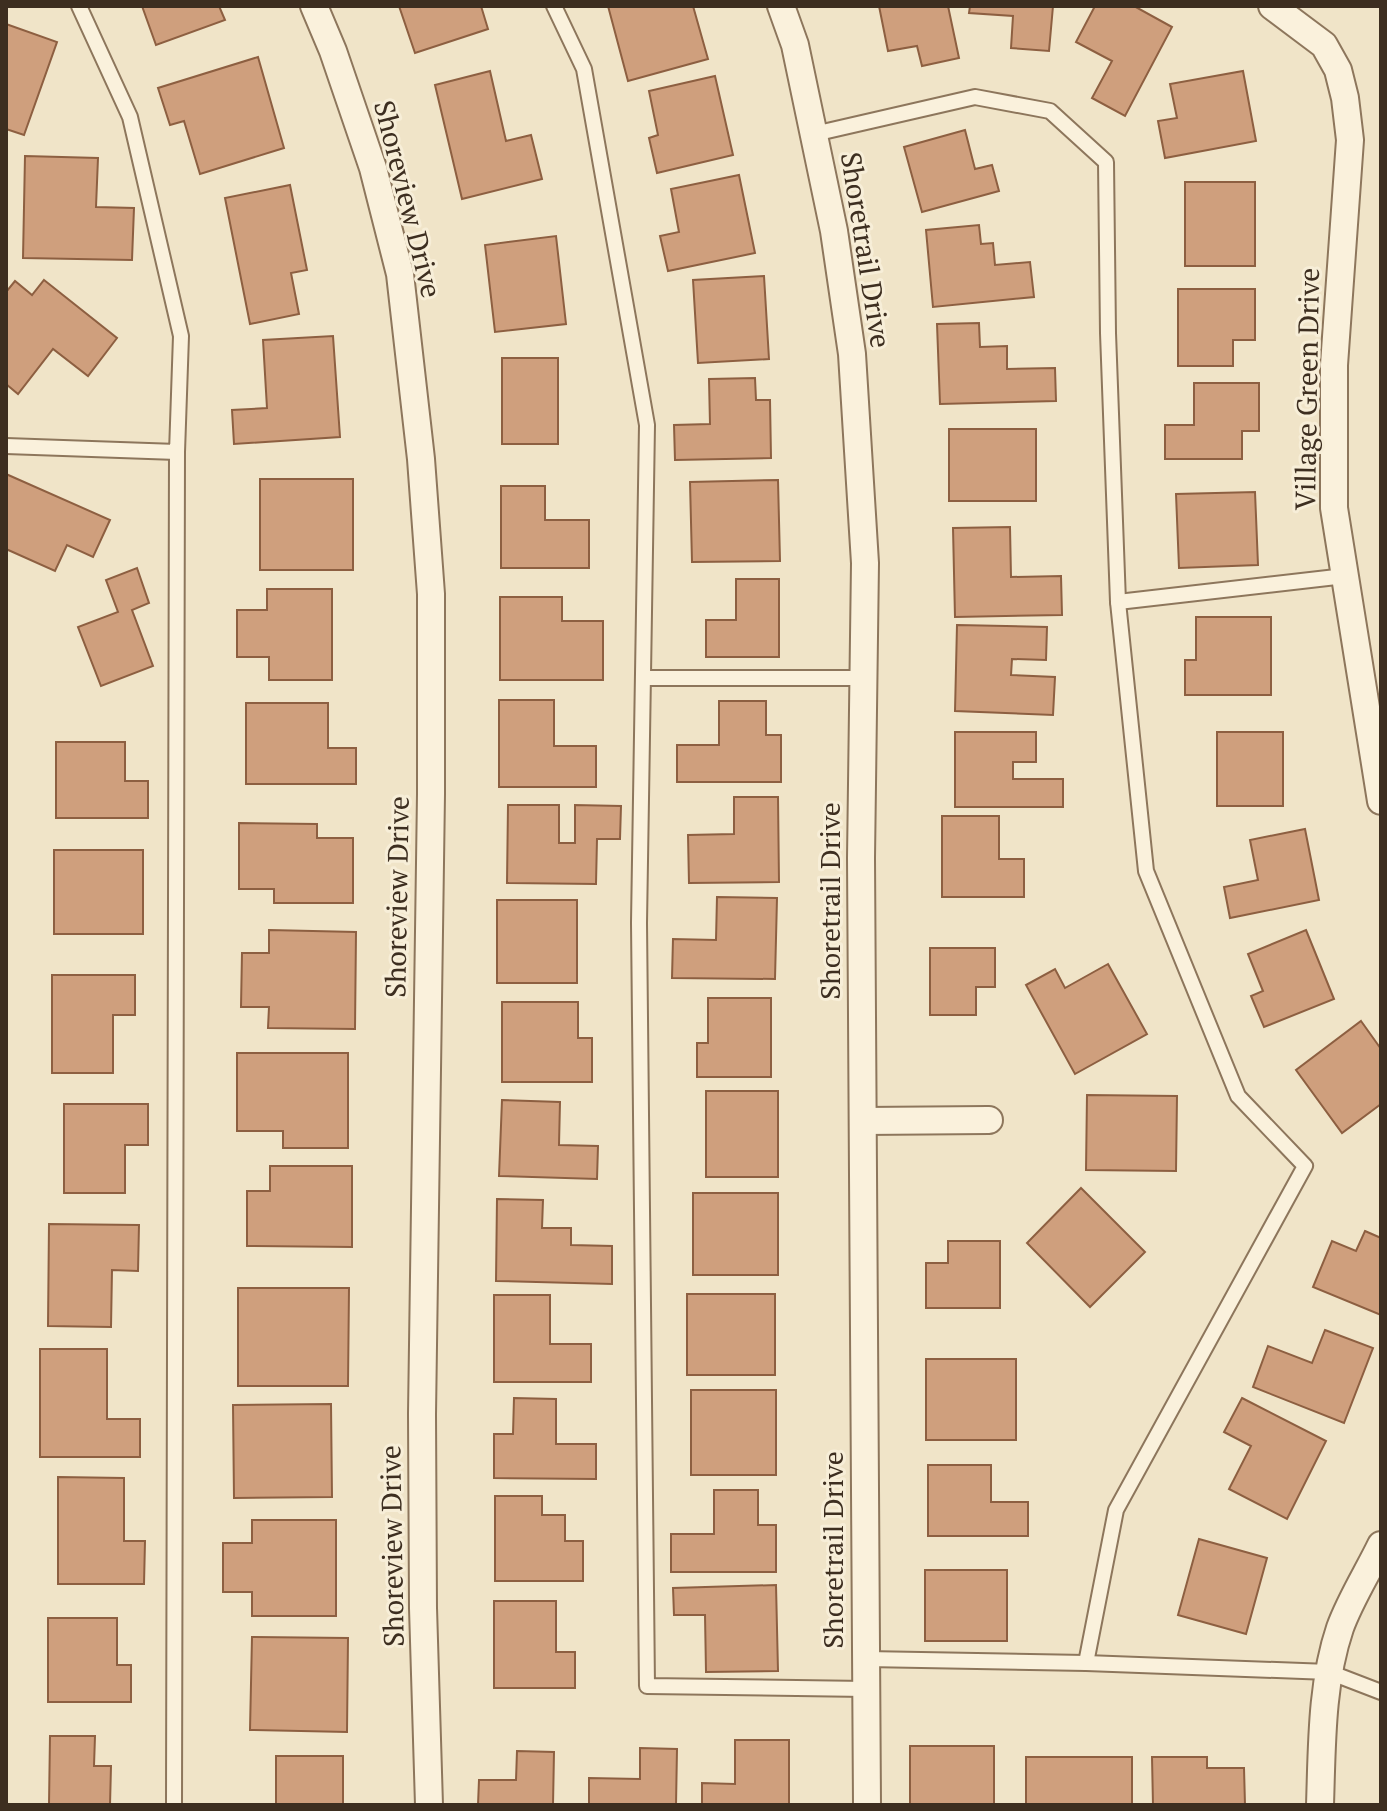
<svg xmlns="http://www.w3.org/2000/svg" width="1387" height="1811" font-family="'PT Serif',serif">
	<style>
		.building { fill: #cf9f7d; stroke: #8d5f41; stroke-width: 2 }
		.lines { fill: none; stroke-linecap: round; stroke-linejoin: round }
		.lane-casing { stroke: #8d765c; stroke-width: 18 }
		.street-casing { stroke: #8d765c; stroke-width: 30 }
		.lane { stroke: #faf1dc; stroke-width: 14 }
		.street { stroke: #faf1dc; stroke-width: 26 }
		.labels { text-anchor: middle; stroke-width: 6; stroke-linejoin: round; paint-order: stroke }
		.street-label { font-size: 28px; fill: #3d2e20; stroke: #f7eed8 }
	</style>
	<rect width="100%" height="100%" fill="#f0e4c8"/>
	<g class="building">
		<polygon points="142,6 219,6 225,20 156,45"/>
		<polygon points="399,6 481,6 488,29 415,53"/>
		<polygon points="608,6 693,6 708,59 628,81"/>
		<polygon points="879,6 948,6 959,58 922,66 917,46 888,51"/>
		<polygon points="970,6 1053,6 1049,51 1011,48 1013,16 969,13"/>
		<polygon points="1095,6 1134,6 1172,27 1125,116 1092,98 1112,61 1076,42"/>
		<polygon points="6,24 57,42 24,135 6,129"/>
		<polygon points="258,57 284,148 200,174 184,121 170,125 158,88"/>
		<polygon points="490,71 506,141 531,135 542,179 462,199 435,85"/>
		<polygon points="1243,71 1256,141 1165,158 1158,121 1177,118 1170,84"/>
		<polygon points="715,76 733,155 657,173 649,138 658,135 649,91"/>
		<polygon points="965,130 975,169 992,165 999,191 922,212 904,147"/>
		<polygon points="25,156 98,158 96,207 134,208 132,260 23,258"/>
		<polygon points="739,175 755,253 668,271 660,236 679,232 671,189"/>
		<rect x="1185" y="182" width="70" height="84"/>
		<polygon points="290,185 307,270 291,273 299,314 250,324 225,198"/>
		<polygon points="979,225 981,244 993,243 995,265 1030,262 1034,297 933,307 926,230"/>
		<polygon points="556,236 566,324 495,332 485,245"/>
		<polygon points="764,276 769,359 698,363 693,280"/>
		<polygon points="44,280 117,338 88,376 53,349 18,394 6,384 6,292 15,281 32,295"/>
		<polygon points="1178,289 1255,289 1255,340 1233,340 1233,366 1178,366"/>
		<polygon points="979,323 980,347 1007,346 1007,369 1055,368 1056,401 940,404 937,324"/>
		<polygon points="333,336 340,437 234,444 232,410 267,408 263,340"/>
		<rect x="502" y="358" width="56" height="86"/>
		<polygon points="755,378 756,400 770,400 771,458 675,460 674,425 710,424 709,379"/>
		<polygon points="1194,383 1259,383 1259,431 1242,431 1242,459 1165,459 1165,425 1194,425"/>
		<rect x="949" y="429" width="87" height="72"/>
		<polygon points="6,474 110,520 93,557 67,545 55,571 6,549"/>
		<rect x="260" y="479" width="93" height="91"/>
		<polygon points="778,480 780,561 692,562 690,482"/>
		<polygon points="501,486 545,486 545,520 589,520 589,568 501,568"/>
		<polygon points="1255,492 1258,565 1179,568 1176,494"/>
		<polygon points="1010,527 1011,577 1061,576 1062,615 955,617 953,528"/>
		<polygon points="137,568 149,603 132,610 153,666 101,686 78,627 118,612 106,580"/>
		<polygon points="736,579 779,579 779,657 706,657 706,620 736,620"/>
		<polygon points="267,589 332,589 332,680 269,680 269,657 237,657 237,610 267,610"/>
		<polygon points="500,597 562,597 562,621 603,621 603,680 500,680"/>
		<polygon points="1196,617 1271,617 1271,695 1185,695 1185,660 1196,660"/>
		<polygon points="957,625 1047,627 1046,660 1012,659 1011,675 1055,677 1053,715 955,711"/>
		<polygon points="499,700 554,700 554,746 596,746 596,787 499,787"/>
		<polygon points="719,701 766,701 766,735 781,735 781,782 677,782 677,745 719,745"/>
		<polygon points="246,703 328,703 328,748 356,748 356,784 246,784"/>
		<polygon points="955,732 1036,732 1036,762 1013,762 1013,779 1063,779 1063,807 955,807"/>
		<rect x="1217" y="732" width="66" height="74"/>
		<polygon points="56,742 125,742 125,781 148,781 148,818 56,818"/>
		<polygon points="734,797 778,797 779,882 689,883 688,835 734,834"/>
		<polygon points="508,805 559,805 559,843 575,843 575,805 621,806 620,839 597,839 596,884 507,883"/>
		<polygon points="942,816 999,816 999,859 1024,859 1024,897 942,897"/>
		<polygon points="239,823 317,824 317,838 353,838 353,903 274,903 274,889 239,889"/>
		<polygon points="1305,829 1319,900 1230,918 1224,887 1258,880 1250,840"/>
		<rect x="54" y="850" width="89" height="84"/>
		<polygon points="717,897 777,898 775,979 672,978 673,939 716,940"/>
		<rect x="497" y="900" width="80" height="83"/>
		<polygon points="269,930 356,932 355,1029 268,1028 269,1007 241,1007 242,953 269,953"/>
		<polygon points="1306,930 1334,999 1264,1027 1251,996 1263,991 1248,954"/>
		<polygon points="930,948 995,948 995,987 976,987 976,1015 930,1015"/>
		<polygon points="1108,964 1147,1034 1075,1074 1026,985 1055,969 1065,988"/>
		<polygon points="52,975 135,975 135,1015 113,1015 113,1073 52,1073"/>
		<polygon points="708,998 771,998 771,1077 697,1077 697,1043 708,1043"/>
		<polygon points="502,1002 578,1002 578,1038 592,1038 592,1082 502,1082"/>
		<polygon points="1361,1021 1381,1049 1381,1104 1342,1133 1296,1070"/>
		<polygon points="237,1053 348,1053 348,1148 283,1148 283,1131 237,1131"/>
		<rect x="706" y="1091" width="72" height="86"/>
		<polygon points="1087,1095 1177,1096 1176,1171 1086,1170"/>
		<polygon points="502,1100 560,1102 559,1145 598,1146 597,1179 499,1176"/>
		<polygon points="64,1104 148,1104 148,1145 125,1145 125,1193 64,1193"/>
		<polygon points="270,1166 352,1166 352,1247 247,1246 247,1191 270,1191"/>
		<polygon points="1081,1188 1145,1252 1090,1307 1027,1243"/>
		<rect x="693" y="1193" width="85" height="82"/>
		<polygon points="497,1199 543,1200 542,1228 571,1228 571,1245 612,1246 612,1284 496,1281"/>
		<polygon points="49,1224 139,1225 138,1271 112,1270 111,1327 48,1326"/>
		<polygon points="1365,1231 1381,1238 1381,1315 1313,1287 1332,1241 1356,1251"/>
		<polygon points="948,1241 1000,1241 1000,1308 926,1308 926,1263 948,1263"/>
		<polygon points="238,1288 349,1288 348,1386 238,1386"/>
		<rect x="687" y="1294" width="88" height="81"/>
		<polygon points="494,1295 550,1295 550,1344 591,1344 591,1382 494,1382"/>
		<polygon points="1325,1330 1373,1348 1344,1423 1253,1387 1268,1346 1312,1363"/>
		<polygon points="40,1349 107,1349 107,1419 140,1419 140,1457 40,1457"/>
		<rect x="926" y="1359" width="90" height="81"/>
		<rect x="691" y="1390" width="85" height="85"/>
		<polygon points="514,1398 556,1399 556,1444 596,1444 596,1479 494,1478 494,1434 513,1434"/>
		<polygon points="1242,1398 1326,1441 1287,1519 1229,1489 1251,1446 1224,1432"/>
		<polygon points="331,1404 332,1497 234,1498 233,1405"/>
		<polygon points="928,1465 991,1465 991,1502 1028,1502 1028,1536 928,1536"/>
		<polygon points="58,1477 124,1478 124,1541 145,1541 144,1584 58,1584"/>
		<polygon points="714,1490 758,1490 758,1525 776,1525 776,1572 671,1572 671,1534 714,1534"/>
		<polygon points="495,1496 542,1496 542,1515 565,1515 565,1541 583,1541 583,1581 495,1581"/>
		<polygon points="252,1520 336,1520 336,1616 252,1616 252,1592 223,1592 223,1543 252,1543"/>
		<polygon points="1199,1539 1267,1558 1246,1634 1178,1615"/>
		<rect x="925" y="1570" width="82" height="71"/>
		<polygon points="776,1585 778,1671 706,1672 705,1615 674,1615 673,1588"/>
		<polygon points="494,1601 556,1601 556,1652 575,1652 575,1688 494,1688"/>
		<polygon points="48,1618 117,1618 117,1665 131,1665 131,1702 48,1702"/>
		<polygon points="252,1637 348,1638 347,1732 250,1730"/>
		<polygon points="50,1736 95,1736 94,1766 111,1766 110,1805 49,1805"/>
		<polygon points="735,1740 789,1740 789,1805 702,1805 702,1783 735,1784"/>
		<rect x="910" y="1746" width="84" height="59"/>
		<polygon points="640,1748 677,1749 676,1805 589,1805 589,1778 640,1779"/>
		<polygon points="517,1751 554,1752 553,1805 478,1805 479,1780 516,1780"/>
		<rect x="276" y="1756" width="67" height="49"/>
		<rect x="1026" y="1757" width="106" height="48"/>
		<polygon points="1152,1757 1207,1757 1207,1768 1244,1768 1245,1805 1153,1805"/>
	</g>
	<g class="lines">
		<g class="lane-casing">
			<g id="lane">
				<polyline points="554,6 584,69 647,425 639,923 647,1686 866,1689"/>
				<polyline points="814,134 975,97 1050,111 1106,162 1108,333 1118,602"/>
				<polyline points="6,446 177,452 181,336 130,117 79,6"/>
				<polyline points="643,678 863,678"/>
				<polyline points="866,1659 1086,1663 1329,1672 1381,1692"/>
				<polyline points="1086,1663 1116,1510 1305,1166 1238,1096 1146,871 1118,602 1345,576"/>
				<polyline points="174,1805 177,452"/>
			</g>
		</g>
		<g class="street-casing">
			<g id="street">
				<polyline points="314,6 333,51 373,168 400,274 421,459 431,594 431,794 422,1414 423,1608 429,1805"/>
				<polyline points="781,6 795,45 834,231 852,354 865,563 861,858 867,1805"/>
				<polyline points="1272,6 1324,45 1338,70 1345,98 1350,140 1334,365 1334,508 1381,801"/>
				<polyline points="863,1121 989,1120"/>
				<path d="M1320,1805C1322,1747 1321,1684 1340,1628C1350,1600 1368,1572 1381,1545"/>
			</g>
		</g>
		<use href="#lane" class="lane"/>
		<use href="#street" class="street"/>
	</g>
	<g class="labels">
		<g class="street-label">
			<text transform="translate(408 199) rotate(76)" y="10">Shoreview Drive</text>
			<text transform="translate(866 250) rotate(81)" y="10">Shoretrail Drive</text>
			<text transform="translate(1307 389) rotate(-89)" y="10">Village Green Drive</text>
			<text transform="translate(397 897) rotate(-89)" y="10">Shoreview Drive</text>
			<text transform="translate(830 901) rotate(-90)" y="10">Shoretrail Drive</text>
			<text transform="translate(392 1546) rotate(-91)" y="10">Shoreview Drive</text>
			<text transform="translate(833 1550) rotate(-90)" y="10">Shoretrail Drive</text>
		</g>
	</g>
	<rect width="1387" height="1811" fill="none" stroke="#3d2e20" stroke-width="16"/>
</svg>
